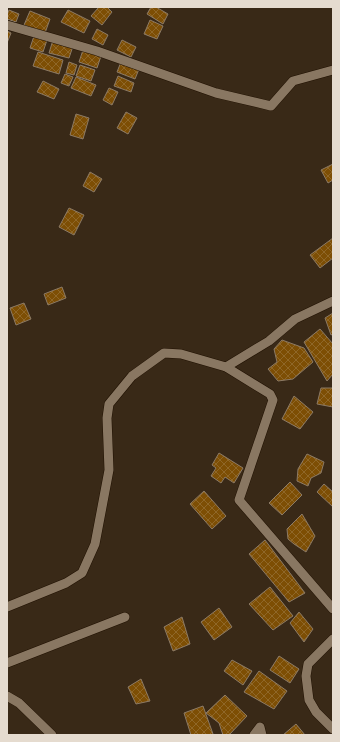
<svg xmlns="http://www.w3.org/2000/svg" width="340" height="742" font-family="Rubik,sans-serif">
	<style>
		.building { fill: url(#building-cross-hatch); stroke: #8c7a65 }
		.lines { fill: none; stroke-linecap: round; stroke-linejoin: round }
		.minor-casing { stroke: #201102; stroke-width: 10 }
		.minor { stroke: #897762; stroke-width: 9 }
	</style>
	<defs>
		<pattern id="building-cross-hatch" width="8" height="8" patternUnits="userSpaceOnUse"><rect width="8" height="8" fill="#7d4e04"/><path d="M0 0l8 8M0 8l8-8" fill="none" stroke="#8f6728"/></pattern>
	</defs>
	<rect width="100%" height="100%" fill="#392917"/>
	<g class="building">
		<polygon points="99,7 107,7 112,12 102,25 91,16"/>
		<polygon points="151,7 156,7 168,14 163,24 147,14"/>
		<polygon points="9,10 19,14 16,22 7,19 7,15"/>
		<polygon points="68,10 90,21 84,33 61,22"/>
		<polygon points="30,11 50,19 45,33 24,25"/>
		<polygon points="150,20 163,26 157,39 144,34"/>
		<polygon points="97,29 108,35 103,45 92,39"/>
		<polygon points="7,31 11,33 7,43"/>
		<polygon points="34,36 47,40 43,52 30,48"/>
		<polygon points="53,40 73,46 69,58 49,53"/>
		<polygon points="122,40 136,47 131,57 117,50"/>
		<polygon points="83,50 101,56 97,68 79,62"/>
		<polygon points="38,52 63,60 59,74 33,66"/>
		<polygon points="69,62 77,65 74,75 66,73"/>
		<polygon points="121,62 139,69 135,79 117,72"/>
		<polygon points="80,65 95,70 91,81 76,76"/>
		<polygon points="65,74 73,77 69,86 61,83"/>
		<polygon points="118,76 134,83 131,92 114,86"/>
		<polygon points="76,77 96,85 91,96 71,88"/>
		<polygon points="43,81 59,89 54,99 37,92"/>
		<polygon points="109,88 118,92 112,105 103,100"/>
		<polygon points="126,112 137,118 128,134 117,128"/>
		<polygon points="76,114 89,118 83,139 70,135"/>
		<polygon points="333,164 333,180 328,183 321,170"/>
		<polygon points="90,172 102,179 94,192 83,186"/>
		<polygon points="69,208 84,215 74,235 59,227"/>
		<polygon points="333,238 333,258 320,268 310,255"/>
		<polygon points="62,287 66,298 48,305 44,294"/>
		<polygon points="24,303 31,319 16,325 10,308"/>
		<polygon points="333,313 333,334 331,335 325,318"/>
		<polygon points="320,329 333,344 333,374 327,381 304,342"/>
		<polygon points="282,340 304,348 313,362 293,379 278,381 268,369 277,362 274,349"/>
		<polygon points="321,388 333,388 333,407 317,404"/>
		<polygon points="294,396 313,412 300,429 282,419"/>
		<polygon points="219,453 243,468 234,483 225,477 221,483 211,476 216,468 212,465"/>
		<polygon points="307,454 324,462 321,473 311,478 308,486 297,481 298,469"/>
		<polygon points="290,482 302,495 282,515 269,503"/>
		<polygon points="324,484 333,492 333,507 317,492"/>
		<polygon points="204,491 226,516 212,529 190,504"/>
		<polygon points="302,514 315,536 306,552 294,544 288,539 287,529"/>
		<polygon points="265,540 305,593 289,602 249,554"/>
		<polygon points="270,587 293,616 273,630 249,604"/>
		<polygon points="219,608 232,627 214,640 201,622"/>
		<polygon points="299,612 313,629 304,642 290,623"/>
		<polygon points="182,617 190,644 173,651 164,627"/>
		<polygon points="279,656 299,669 290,683 270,670"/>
		<polygon points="232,660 252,671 243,685 224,671"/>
		<polygon points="259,671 287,691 274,709 244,692"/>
		<polygon points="141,679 150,701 136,704 128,687"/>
		<polygon points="225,695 247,716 229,735 223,735 219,723 206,713"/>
		<polygon points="203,706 213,734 210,735 191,735 184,713"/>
		<polygon points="296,724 305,735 283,735"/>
	</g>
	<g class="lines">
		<g class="minor-casing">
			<g id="minor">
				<polyline points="7,25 97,51 216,93 271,106 293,81 333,70"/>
				<polyline points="226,367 269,341 295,319 333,301"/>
				<polyline points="7,607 66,583 82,573 95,544 109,470 107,418 109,404 132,376 164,353 181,354 226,367 270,394 273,400 239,500 333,609"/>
				<polyline points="333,639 308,664 306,676 309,700 316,712 333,729"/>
				<polyline points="7,663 125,617"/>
				<polyline points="7,696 19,703 52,735"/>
				<polyline points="254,735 260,727 262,735"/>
			</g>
		</g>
		<use href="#minor" class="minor"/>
	</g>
	<rect width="340" height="742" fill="none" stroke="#e5dbcf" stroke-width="16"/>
</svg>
